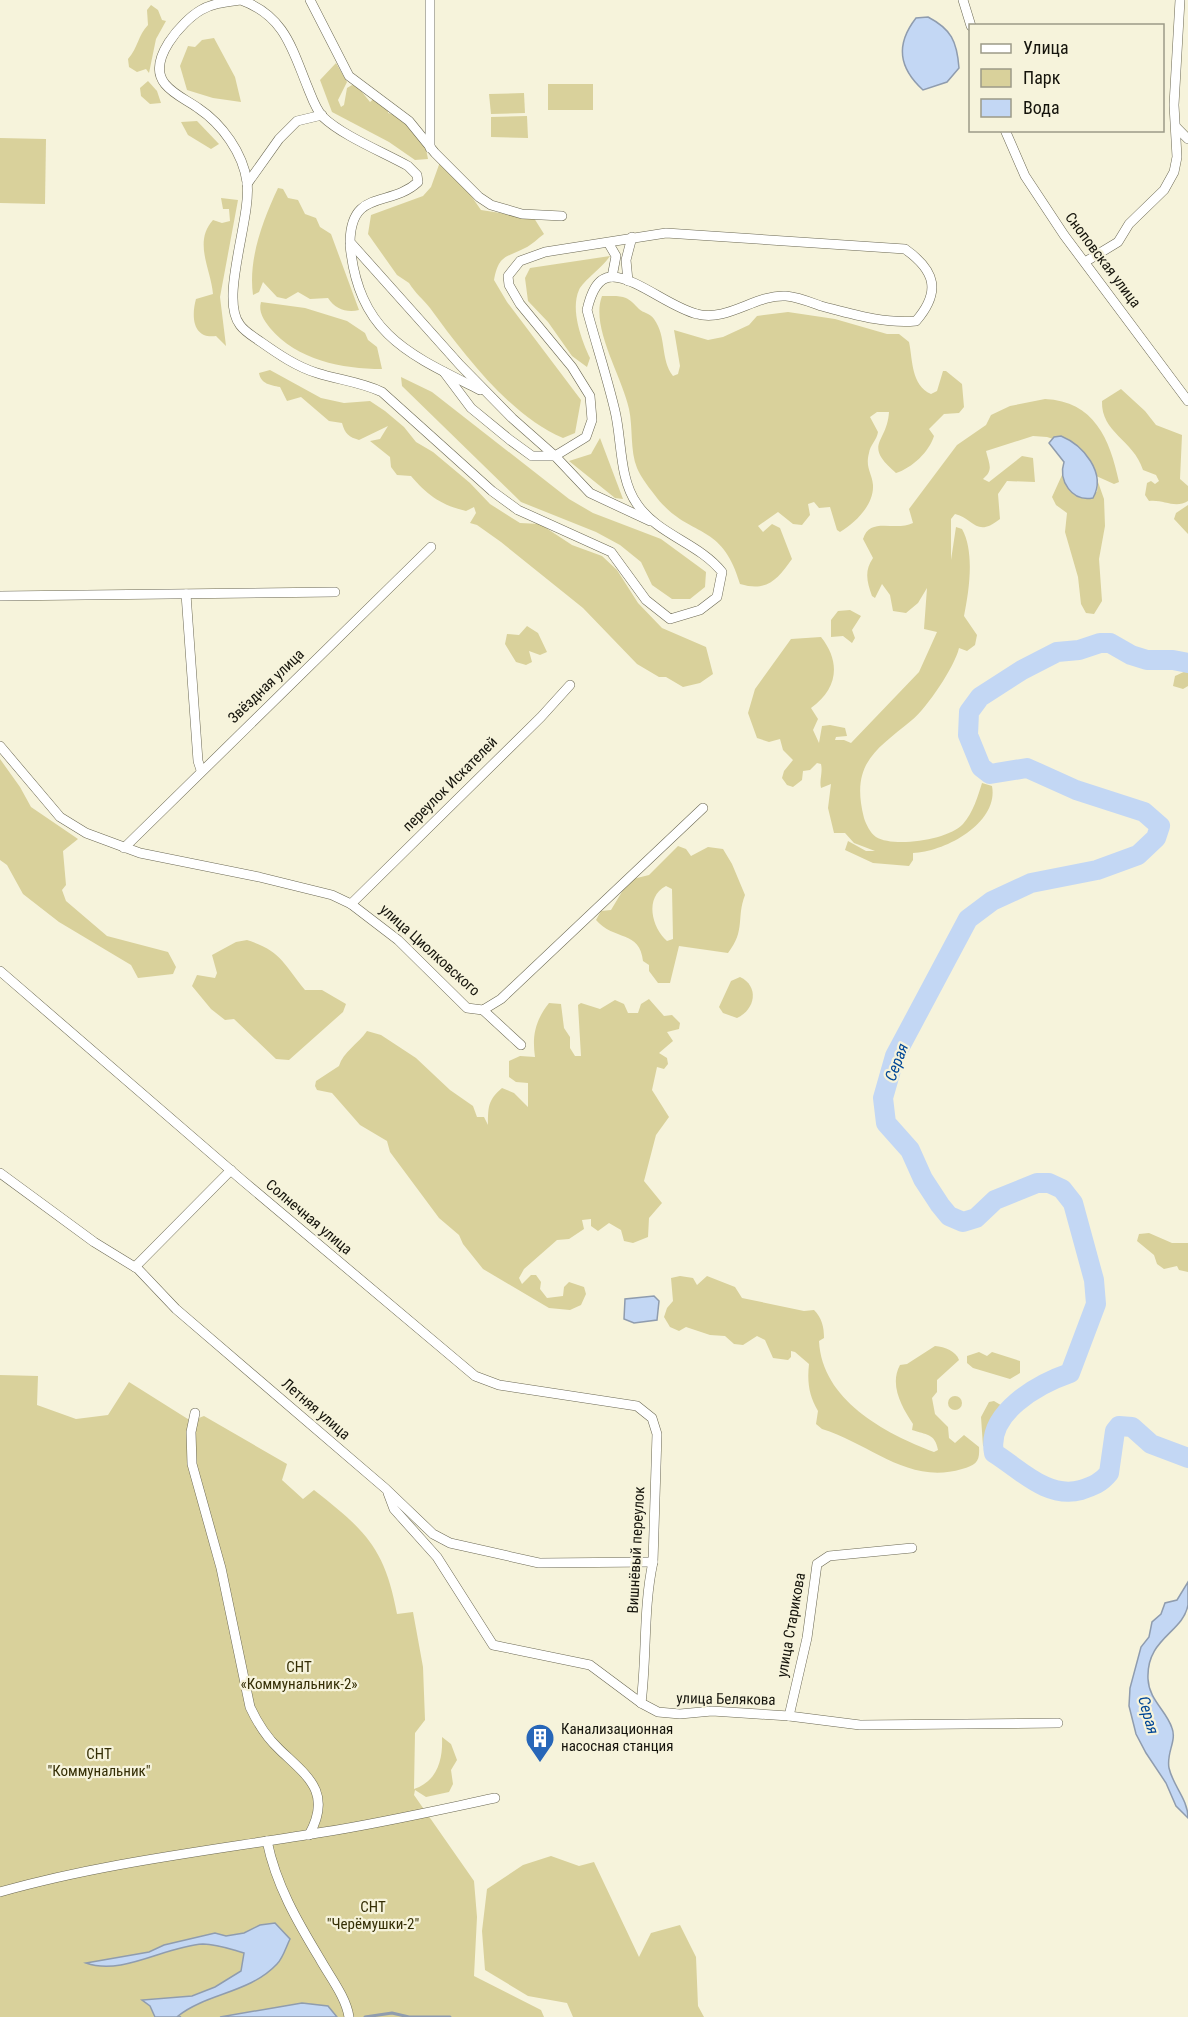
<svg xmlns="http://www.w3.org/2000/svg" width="1188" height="2017" font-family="'Roboto Condensed',sans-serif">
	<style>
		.green { fill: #d9d19b; fill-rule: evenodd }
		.water { fill: #c3d7f4; stroke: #8f9cae; stroke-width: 1.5 }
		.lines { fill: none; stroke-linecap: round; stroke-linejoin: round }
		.stream { stroke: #8f9cae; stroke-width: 3 }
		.river { stroke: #c3d7f4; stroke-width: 20 }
		.minor-casing { stroke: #6b6853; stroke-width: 10 }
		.minor { stroke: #fff; stroke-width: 9 }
		.labels { text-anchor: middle; stroke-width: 4.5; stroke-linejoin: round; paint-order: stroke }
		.street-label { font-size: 15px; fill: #15140c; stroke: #f6f3db }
		.park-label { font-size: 15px; fill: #342e05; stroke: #f6f3db }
		.poi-label { font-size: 15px; fill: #15140c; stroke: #f6f3db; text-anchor: start }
		.water-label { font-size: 16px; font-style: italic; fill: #004796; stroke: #f6f3db }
	</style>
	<rect width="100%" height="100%" fill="#f6f3db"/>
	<g class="green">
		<path d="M151,5L158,10L162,20L166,21L156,39L149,73L146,69L137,72L129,67L128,59C138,48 138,35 148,25L147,10Z"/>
		<polygon points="214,38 235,77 241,102 213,98 187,90 180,66 188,46 195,47 202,40"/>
		<polygon points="336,63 347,82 338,100 341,107 344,105 347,88 352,85 358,87 370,102 376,97 388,103 388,113 399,116 424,139 428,159 415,160 389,142 332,112 320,80"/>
		<polygon points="148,81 157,91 161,103 150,104 141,96 140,88"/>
		<rect x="548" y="84" width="45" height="26"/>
		<polygon points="524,93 525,113 491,114 489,94"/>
		<polygon points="527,116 528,138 491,137 491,117"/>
		<polygon points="197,121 219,144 211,149 188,135 181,122"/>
		<polygon points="0,138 46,139 45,204 0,203"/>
		<path d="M440,162L465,187L481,210L534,218L544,234C538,238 532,245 525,248C505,258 499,255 494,280L507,302L581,400L575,433L563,438C510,416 463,353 430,308C423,299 415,293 409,283L397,275L368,234L371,215L423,196L431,187Z"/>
		<path d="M278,188L283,189L288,198L298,200L305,214L316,218L320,227L331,234L359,310C347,313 335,309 328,298L310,299L298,292L286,299L277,297L263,282L259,292L253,295C248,259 263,220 278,188Z"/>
		<path d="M221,198L238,200L220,297L226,346L216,336C193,339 191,317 196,299L213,294C211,269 193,242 213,220L222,223L230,221L229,209H223Z"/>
		<path d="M610,256C603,267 583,281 579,290C570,310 582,341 590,358L587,367L572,356L548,322L528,301L525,278L530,268Z"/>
		<path d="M602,296C621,296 626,294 639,309C643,313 650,313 654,319C667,337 660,359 673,376L678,374L680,366L674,330L708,340L723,337L749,325L757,316L788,312L835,319L887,334H899L909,342C913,361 911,385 931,394L937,391L943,371H946L962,384L964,407L959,413L944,414L929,429L934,436C929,452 912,468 896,473C862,444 887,444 889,412H877L870,417L878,432C877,440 870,445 869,453C865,468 872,473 873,485C874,505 856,522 840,532L837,530L830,507L819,508L814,502L808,504L810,515L802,525L793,524L778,512L758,526L763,532L772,524L780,528L792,559C777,580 767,592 740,584C722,521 690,539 657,498C651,490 641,478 637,468C630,451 633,427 629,409C622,376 590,327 602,296Z"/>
		<path d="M261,302L305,308L347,321L365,333L368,340L377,347L382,369C342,369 297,360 270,328C264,320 258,312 261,302Z"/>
		<path d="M270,370L321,398L344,403L370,401L385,411L404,427L416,442L433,452L470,483L490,504L520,523L540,524L572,545L602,556L617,570L638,603L662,628L706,647L713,674L700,683L683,687L666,677H659L637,664L583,608L501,542L477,525L470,523L476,513L474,507L466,511C441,505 427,495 411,476L397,475L391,467L390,457L370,441L380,439L388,426L359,440C349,437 345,434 342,423L329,421L301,397L287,401L280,387C270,385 261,384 259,373Z"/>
		<polygon points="401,377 432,392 569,499 593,513 661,539 706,572 705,587 690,599 672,599 652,585 641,562 620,545 596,532 521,502 402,386"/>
		<path d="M1121,389L1145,411L1156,425L1182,435L1180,479L1188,486V501C1175,509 1163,499 1149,501L1145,495L1147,483L1151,481L1155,484L1159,481L1156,475L1143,470C1133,439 1101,433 1102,401Z"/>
		<path d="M1045,399C1094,401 1110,439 1119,482L1114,484L1094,475L1072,445L1047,437L1033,436L986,451C989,464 994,470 983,479L989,482L1022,456L1033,458L1035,482L1007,481L998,494L1000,519C976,538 975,519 955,514L951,519V560L956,527L962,529C975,552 969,591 964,616L977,635L975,645L967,651L959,648C955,666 927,708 912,720C876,750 850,763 864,818C866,824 870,833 876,837C894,848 948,840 963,824C973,813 978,796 982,783L992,786C999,823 945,852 913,853V860L909,866L873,863L845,850L848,841L866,851H875L854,843L845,833H834L828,808L831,784L821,788C819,780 823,773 821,764L817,763L810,770L803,771L802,780L793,787L787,785L782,778L784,771L793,760L783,750L780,739L769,742L757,738L748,713L755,689L791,639L821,637C841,662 838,689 811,708L818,719L813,730L819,743L822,726L830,725L845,728L847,736L836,737L835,740H844L851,743L919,672L937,632L924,629L927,588L918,603L906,613L893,611L890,595L882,584L875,598L872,596C867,582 864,571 873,558L863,539C870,516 895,532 913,523L909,509L957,445L986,425L991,415L1010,406Z"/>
		<polygon points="600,438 623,499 615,498 569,461 591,454"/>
		<polygon points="1062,475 1097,492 1098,482 1104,499 1105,526 1099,559 1102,601 1094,614 1086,613 1081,604 1078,577 1065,532 1067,513 1056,505 1052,497"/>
		<polygon points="1188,505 1188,534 1174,519 1176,513"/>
		<polygon points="850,610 861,616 852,630 855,638 852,643 843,636 831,637 831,620 838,611"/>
		<polygon points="527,626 538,633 547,652 540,655 529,651 532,662 526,665 516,662 505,644 507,634 519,635"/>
		<polygon points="1188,670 1188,686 1183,689 1173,686 1175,676"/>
		<polygon points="0,759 20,787 31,807 78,839 63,851 66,885 62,890 66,901 107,936 168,952 176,967 173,974 138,978 131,965 59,922 23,894 7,865 0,860"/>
		<path d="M678,846L686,849L691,856L708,847L723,849L732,864L745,895C736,918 746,930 728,953L679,946L670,983H658L649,971V965L643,961C640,930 614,941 596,920L601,911L611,910L629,880L649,875ZM666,886L672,889L673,939L667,941C652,928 644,897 666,886Z"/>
		<path d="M247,940C281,951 283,963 305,990H322L346,1004L343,1012L289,1060L276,1059L234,1019L225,1020L211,1009L192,986L197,975L215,978L217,973L212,955L236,942Z"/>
		<path d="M740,977C759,986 756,1009 737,1018L723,1013L719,1007L731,981Z"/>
		<path d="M649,999L664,1016L672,1015L680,1023L679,1029L667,1032L673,1041L659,1053L667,1058L668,1064L664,1069L657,1067L652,1090L669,1117L656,1135L644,1181L662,1203L649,1218L648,1237L633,1243L624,1241L621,1230L609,1223L598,1231L591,1226V1219L582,1220L584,1229L569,1239L557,1240L524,1269L519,1278L522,1284L531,1275H536L541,1282L540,1289L547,1298L563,1296L564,1287L569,1282L584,1287L586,1294L581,1305L570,1310L549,1308L483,1269L463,1244L459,1235L439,1218L390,1152L387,1141L360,1125L332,1093L317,1090L315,1086L316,1081L339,1066C343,1052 358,1044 367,1031L381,1035L416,1058L450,1090L473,1106L477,1117H484L488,1125C488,1107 488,1100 502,1088L514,1093L528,1107V1083L516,1082L509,1077V1061L520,1056L535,1057C532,1036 535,1021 549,1003L561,1004L564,1028L570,1037V1048L575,1056H581L578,1005L581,1003L600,1009L615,1000L624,1004L628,1013H638L641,1004Z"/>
		<polygon points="1149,1233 1172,1243 1188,1243 1188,1272 1179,1270 1177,1266 1164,1269 1157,1264 1154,1255 1137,1241 1139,1234"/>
		<path d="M680,1276L693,1278L697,1285L707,1276L735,1287L742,1298L804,1311L814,1310C822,1318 824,1327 824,1338L819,1341C822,1400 884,1433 934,1452L938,1450C935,1433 926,1435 912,1430L913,1424C902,1407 889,1385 900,1365L907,1364L935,1346C945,1347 956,1351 959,1360L937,1380V1392L932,1398L935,1414L948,1427L949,1438L955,1443L964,1435L979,1447C980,1462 976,1465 962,1469C908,1485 871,1444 822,1429L816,1424L818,1411C809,1396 807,1382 809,1364L795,1352L791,1351V1357L788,1360L773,1358L765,1340L757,1336L743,1345L734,1344L725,1336L710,1335L686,1327L679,1331L670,1327L664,1317L667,1308L673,1301L671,1278Z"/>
		<polygon points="979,1352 987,1356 992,1352 1020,1361 1020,1373 1010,1379 973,1368 967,1363 967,1356"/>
		<path d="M0,1375L38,1376L37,1405L76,1419L108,1415L129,1382L191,1421L204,1416L287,1464L282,1480L303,1499L314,1490C365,1530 385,1548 397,1614L413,1612L423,1667L425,1720L415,1733L414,1789C438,1781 443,1759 442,1737L451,1744L457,1760L451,1770L453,1784L449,1792L426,1797L415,1790L414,1795L474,1881L477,1917L474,1976L541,2010L544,2017H0Z"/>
		<circle cx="955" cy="1403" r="7"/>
		<path d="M994,1401L1004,1407L1000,1415C1005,1428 1002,1453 983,1446L981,1417L989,1402Z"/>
		<polygon points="551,1856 579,1866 594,1862 639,1957 651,1933 680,1925 696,1957 698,2006 704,2017 573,2017 567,2003 528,1996 485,1970 482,1931 487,1889 523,1865"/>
	</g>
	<g class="water">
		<path d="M928,17C951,29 957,41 959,68L947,82L923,90C899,68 895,45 916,18Z"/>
		<path d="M1061,436C1083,445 1107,473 1093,498C1072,502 1058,481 1064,462L1049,443L1054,437Z"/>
		<polygon points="654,1296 659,1301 657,1320 634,1323 624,1319 625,1299"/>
		<path d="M1188,1582C1188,1589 1188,1597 1188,1605C1183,1633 1146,1638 1148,1679C1149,1700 1166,1710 1172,1728C1177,1741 1166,1753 1169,1768C1173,1786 1188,1799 1188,1818L1176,1806L1166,1783L1146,1753L1136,1734L1129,1706L1130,1688L1141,1647L1149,1637L1152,1622L1161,1614L1165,1603L1177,1600Z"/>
		<path d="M275,1923L290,1939C286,1947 283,1958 277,1964C250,1993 207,1993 178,2016L181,2017H155L150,2006L142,2000L192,1996L215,1987L241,1971L244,1953C230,1949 217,1944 203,1944C165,1946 123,1976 86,1963L149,1952L164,1945L215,1933L226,1936L244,1933L260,1925Z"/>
		<polygon points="302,2003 328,2006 337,2017 220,2017"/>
	</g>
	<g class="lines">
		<polyline class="stream" points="365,2017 392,2013 409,2017 450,2017"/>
		<path class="river" d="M1188,663L1173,660H1147L1131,655L1110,643H1100L1079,650L1057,652L1022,670L980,697L969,712L968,735L981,767L990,774L1027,768L1076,790L1144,812L1160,826L1156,838L1138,855L1097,870L1031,883L992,901L968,919L895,1056L883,1098L886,1123L910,1150L923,1179L940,1205L949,1216L963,1222L976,1218L995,1200L1037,1183H1049L1062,1189L1073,1203L1094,1280L1096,1304L1070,1373C1038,1384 986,1413 994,1453C1021,1470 1047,1499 1081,1490C1093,1486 1101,1483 1109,1473L1115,1431L1119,1426L1132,1427L1151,1444L1188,1458"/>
		<g class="minor-casing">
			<g id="minor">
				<path d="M241,0C285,16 292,49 308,88C312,98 316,110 323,117C343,136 383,152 408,166L417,175L418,182C390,208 351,188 350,242L460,365L512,418L555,456L586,437L592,420L590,396L572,367L520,304L509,285L508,276L520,261L545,252L666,233L905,249C936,271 941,292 916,321C884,324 852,314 821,306C810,302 798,297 786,296C756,294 728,322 697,314C671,308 637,278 613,277C596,276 590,297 587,310C596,344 607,377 615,411C622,440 619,479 637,504C658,535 699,543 722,572L717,597L700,610L670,619L646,600L611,552L518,510L492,491L382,392C361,382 339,380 317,373C297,367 278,354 261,342C254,337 245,332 240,325C219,299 252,217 247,182C243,153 222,124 198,108C187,100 174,95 165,84C146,61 182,21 201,10C213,3 227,2 241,0Z"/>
				<polyline points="310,0 349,76 409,121 435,153 479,197 491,205 522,214 562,216"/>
				<polyline points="430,0 430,148"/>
				<polyline points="963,0 971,26"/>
				<polyline points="1177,128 1188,139"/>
				<polyline points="1005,130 1025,176 1064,235 1188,401"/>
				<polyline points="247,184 279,139 297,121 322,115"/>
				<polyline points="609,244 616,256 612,277"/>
				<path d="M350,245C359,334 408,354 480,390"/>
				<polyline points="1085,262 1118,242 1129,224 1164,190 1174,172 1177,157 1174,105 1180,0"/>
				<polyline points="628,281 626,260 632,237"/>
				<polyline points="444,372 471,408 510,440 532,456 555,456 590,493 650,521"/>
				<polyline points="186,594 198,761 201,770"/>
				<polyline points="0,596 335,592"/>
				<polyline points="0,746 60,817 86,833 140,853 259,877 332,895 351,904 398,940 467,1008 483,1010 501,999 703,808"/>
				<polyline points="124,848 431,547"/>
				<polyline points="351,904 541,717 570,685"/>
				<path d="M0,971L242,1180L475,1376L499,1385L637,1406L652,1418L657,1434L653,1562C643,1608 647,1657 641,1703"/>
				<polyline points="483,1010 521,1045"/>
				<polyline points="0,1173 94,1242 138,1269 176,1309 386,1489 433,1534 450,1543 539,1563 653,1562"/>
				<polyline points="135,1267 231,1170"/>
				<path d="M195,1413L191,1432L192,1464L221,1568L250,1707C257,1722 266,1737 279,1749C307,1776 333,1792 309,1835"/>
				<polyline points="388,1493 394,1509 437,1557 493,1645 590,1665 641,1703 658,1712 680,1714 712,1711 789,1716 860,1725 1058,1723"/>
				<polyline points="789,1716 807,1638 817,1564 829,1556 912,1548"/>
				<path d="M267,1841C276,1885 297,1921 320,1959C330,1977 346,1997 349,2017"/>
				<path d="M0,1892C106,1862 216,1850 324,1832C381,1823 438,1810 495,1798"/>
			</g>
		</g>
		<use href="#minor" class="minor"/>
	</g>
	<defs>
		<g id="building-pin" transform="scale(1.5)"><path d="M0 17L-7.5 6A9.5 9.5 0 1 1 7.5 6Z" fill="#2766b8" stroke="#f6f3db"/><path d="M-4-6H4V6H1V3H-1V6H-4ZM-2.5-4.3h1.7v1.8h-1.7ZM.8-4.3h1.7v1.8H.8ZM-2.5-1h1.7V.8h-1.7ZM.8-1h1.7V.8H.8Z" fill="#fff"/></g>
	</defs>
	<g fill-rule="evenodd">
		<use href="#building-pin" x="540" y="1738"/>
	</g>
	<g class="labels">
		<g class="street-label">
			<text transform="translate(1103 260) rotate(53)" y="5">Сноповская улица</text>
			<text transform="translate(266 686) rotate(-44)" y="5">Звёздная улица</text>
			<text transform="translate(450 784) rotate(-45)" y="5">переулок Искателей</text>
			<text transform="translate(430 950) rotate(42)" y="5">улица Циолковского</text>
			<text transform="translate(309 1217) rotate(40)" y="5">Солнечная улица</text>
			<text transform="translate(316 1409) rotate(41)" y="5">Летняя улица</text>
			<text transform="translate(636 1550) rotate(-87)" y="5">Вишнёвый переулок</text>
			<text transform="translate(791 1625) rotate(-80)" y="5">улица Старикова</text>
			<text transform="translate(726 1699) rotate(1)" y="5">улица Белякова</text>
		</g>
		<g class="park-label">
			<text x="299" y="1672">СНТ<tspan x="299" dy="17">«Коммунальник-2»</tspan></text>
			<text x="99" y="1759">СНТ<tspan x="99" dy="17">"Коммунальник"</tspan></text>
			<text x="373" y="1912">СНТ<tspan x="373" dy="17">"Черёмушки-2"</tspan></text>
		</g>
		<g class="poi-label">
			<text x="561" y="1734">Канализационная<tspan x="561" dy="17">насосная станция</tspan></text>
		</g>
		<g class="water-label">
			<text transform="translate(896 1062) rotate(-69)" y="6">Серая</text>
			<text transform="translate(1149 1715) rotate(74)" y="6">Серая</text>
		</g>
	</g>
	<rect x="969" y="24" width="195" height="108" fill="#f6f3db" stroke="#9c9a88" stroke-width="1.5"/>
	<rect x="981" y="44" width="30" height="9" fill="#ffffff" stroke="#9c9a88" stroke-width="1.5"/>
	<text x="1023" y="54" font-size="18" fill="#15140c">Улица</text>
	<rect x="981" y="69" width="30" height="18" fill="#d9d19b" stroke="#9c9a88" stroke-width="1.5"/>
	<text x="1023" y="84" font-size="18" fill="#15140c">Парк</text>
	<rect x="981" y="99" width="30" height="18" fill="#c3d7f4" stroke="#9c9a88" stroke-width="1.5"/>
	<text x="1023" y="114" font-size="18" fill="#15140c">Вода</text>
</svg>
